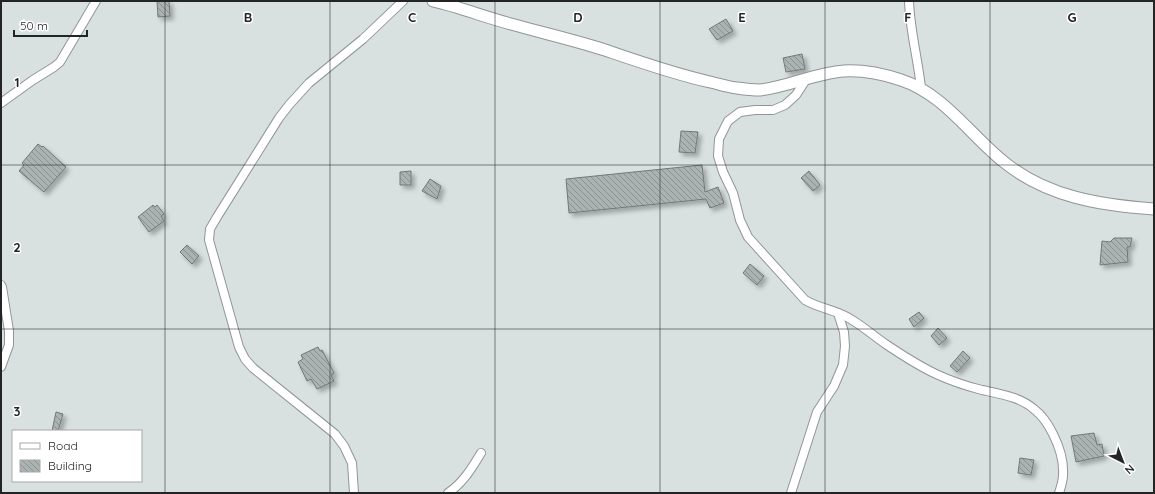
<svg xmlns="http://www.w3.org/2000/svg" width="1155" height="494" font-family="Quicksand,sans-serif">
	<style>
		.building { fill: url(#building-back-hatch); stroke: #727878; filter: url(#shadow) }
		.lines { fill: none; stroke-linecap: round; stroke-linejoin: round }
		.street-casing { stroke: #909697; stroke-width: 10 }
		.secondary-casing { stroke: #909697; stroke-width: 13 }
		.street { stroke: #fff; stroke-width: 8 }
		.secondary { stroke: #fff; stroke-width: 11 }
		.grid { fill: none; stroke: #232525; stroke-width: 1; stroke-opacity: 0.55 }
		.grid-label { font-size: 13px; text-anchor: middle; font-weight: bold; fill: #232525; stroke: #fff; stroke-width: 3; stroke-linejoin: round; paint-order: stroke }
	</style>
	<defs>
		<pattern id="building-back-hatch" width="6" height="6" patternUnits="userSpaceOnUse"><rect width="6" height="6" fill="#abb2b2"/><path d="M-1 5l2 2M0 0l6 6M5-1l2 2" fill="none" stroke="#8b9191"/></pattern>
		<filter id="shadow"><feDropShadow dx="3.5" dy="3.5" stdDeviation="2" flood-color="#0004"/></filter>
	</defs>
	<rect width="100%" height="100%" fill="#d9e0e0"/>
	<g class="building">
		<polygon points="157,1 169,1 170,16 158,17"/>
		<polygon points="726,19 733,31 717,40 709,29"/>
		<polygon points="802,54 805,69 786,72 783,58"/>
		<polygon points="681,131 698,132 695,153 679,152"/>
		<polygon points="38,144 42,147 43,146 66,167 44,192 19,171 24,165 22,163"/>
		<polygon points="702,165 705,192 718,187 724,203 710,208 706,199 569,213 566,179"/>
		<polygon points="411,171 411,185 400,185 400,172"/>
		<polygon points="809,171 820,185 813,191 801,178"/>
		<polygon points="430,179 441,186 437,199 422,191"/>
		<polygon points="153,205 155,207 157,205 164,214 161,216 164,221 149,232 138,217"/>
		<polygon points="1114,238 1132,238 1130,247 1127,247 1128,262 1100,265 1102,241 1110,242"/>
		<polygon points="187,245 199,256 192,264 180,252"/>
		<polygon points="750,264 764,276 757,285 743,273"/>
		<polygon points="919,312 924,318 914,327 909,319"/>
		<polygon points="938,328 947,338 939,345 931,336"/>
		<polygon points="318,347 320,351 322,350 334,373 331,375 334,381 317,389 311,379 307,381 298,362 303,359 301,355"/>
		<polygon points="963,351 970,358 957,372 950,366"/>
		<polygon points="56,412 63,414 58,431 52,431"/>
		<polygon points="1094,433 1097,445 1102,444 1104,456 1076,462 1071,436"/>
		<polygon points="1020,458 1034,460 1031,475 1018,473"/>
	</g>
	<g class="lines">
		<g class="street-casing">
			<g id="street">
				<path d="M909,1C910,31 918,59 921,88"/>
				<path d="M807,78L796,95L785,105L773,110H755L740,112L728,121L719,139L718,156L723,172L733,193L740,220L748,237L805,300C820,309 838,310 852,320C864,327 875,337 887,345C902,355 919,366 936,374C951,381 966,386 982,390C1000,394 1021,397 1035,410C1043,416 1049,426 1053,434C1059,446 1064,461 1063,475C1063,481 1061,487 1059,493"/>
				<polyline points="1,103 33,80 54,67 60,62 96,1"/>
				<polyline points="1,285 2,287 9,331 9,345 1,367"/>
				<polyline points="354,493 352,463 344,446 335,434 253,368 245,359 239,347 209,240 210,229 217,217 279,118 289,105 309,83 363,39 403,1"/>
				<path d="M448,493C463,483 472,468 481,453"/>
				<polyline points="791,493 817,412 834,386 843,365 845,346 844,332 838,313"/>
			</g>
		</g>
		<g class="secondary-casing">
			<path id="secondary" d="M433,1C459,7 485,17 511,24C543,33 574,40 605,50C640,62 674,74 710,82C719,84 728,87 737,88C744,89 753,90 760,90C788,87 815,73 844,71C863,70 883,74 901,80C944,94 970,135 1004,162C1047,197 1100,205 1154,209"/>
		</g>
		<use href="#street" class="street"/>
		<use href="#secondary" class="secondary"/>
	</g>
	<path class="grid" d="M165,1V493M330,1V493M495,1V493M660,1V493M825,1V493M990,1V493M1,165H1154M1,329H1154"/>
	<g class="grid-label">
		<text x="248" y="22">B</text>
		<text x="412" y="22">C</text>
		<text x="578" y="22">D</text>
		<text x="742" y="22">E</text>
		<text x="908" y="22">F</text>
		<text x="1072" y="22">G</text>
		<text x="17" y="87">1</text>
		<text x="17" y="252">2</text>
		<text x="17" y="416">3</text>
	</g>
	<rect width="1155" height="494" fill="none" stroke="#232525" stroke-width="4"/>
	<rect x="12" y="430" width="130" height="52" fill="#ffffff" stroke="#a7a8a8"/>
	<rect x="20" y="443" width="20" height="6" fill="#ffffff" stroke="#a7a8a8"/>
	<text x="48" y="450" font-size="12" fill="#232525">Road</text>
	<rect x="20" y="460" width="20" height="12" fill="url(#building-back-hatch)" stroke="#a7a8a8"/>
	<text x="48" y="470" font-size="12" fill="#232525">Building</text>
	<g transform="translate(1123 462) rotate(138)" stroke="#ffffff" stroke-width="3" paint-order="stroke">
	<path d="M0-3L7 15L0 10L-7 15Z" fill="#232525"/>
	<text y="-6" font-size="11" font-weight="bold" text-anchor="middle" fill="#232525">N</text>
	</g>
	<path d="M14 30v6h73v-6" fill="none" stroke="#232525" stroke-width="2"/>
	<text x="20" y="30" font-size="12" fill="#232525" stroke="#ffffff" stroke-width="3" paint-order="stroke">50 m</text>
</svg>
